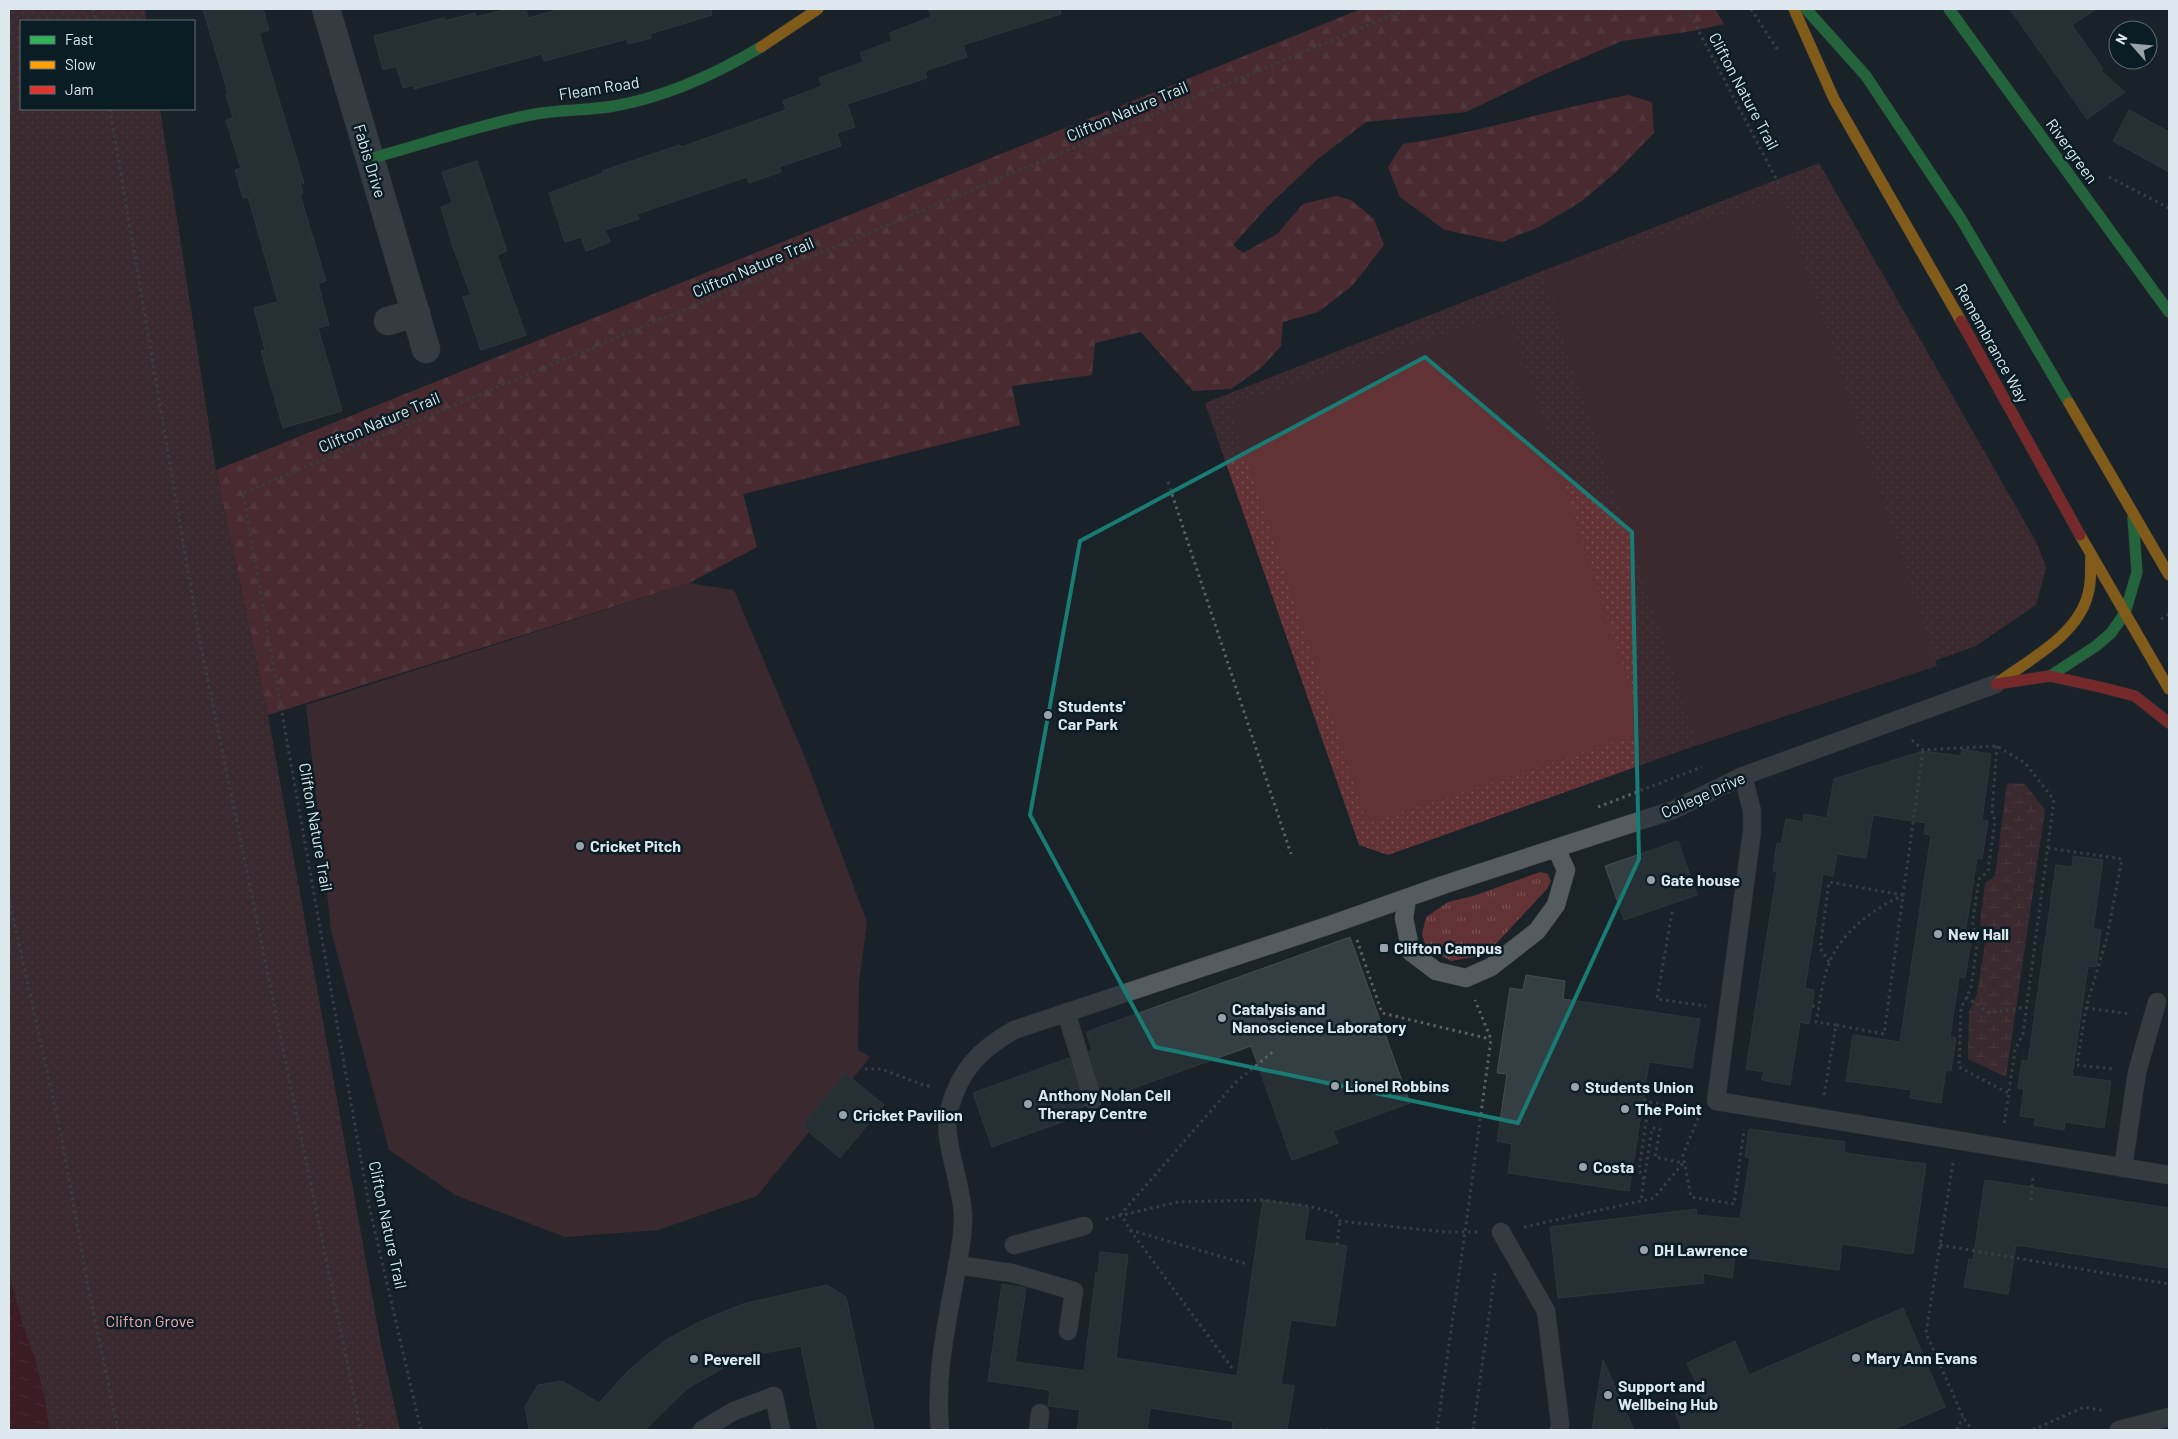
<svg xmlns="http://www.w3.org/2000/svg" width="2178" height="1439" font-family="Barlow,sans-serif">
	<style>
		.grass { fill: url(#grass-tufts) }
		.forest { fill: url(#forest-firs) }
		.wetland { fill: url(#wetland-marsh) }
		.park { fill: url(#park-dots) }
		.pitch { fill: #623235 }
		.water { fill: url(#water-ripples) }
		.building { fill: #343f44; stroke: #454d52 }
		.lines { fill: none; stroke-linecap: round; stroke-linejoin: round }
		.lane-casing { stroke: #394044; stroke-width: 19 }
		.street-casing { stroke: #394044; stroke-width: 29 }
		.fast-casing { stroke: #394044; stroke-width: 12 }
		.slow-casing { stroke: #394044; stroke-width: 12 }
		.jam-casing { stroke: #394044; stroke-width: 12 }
		.path { stroke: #5a6165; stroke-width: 3; stroke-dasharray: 2.5 4; stroke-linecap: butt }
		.lane { stroke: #545c60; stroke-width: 18 }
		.street { stroke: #545c60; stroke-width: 28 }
		.fast { stroke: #30b455; stroke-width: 11 }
		.slow { stroke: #ff9f0a; stroke-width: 11 }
		.jam { stroke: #e5322d; stroke-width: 11 }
		.marked { fill: none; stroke: #197c74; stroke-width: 4; stroke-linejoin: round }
		.poi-dot { fill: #98a3a9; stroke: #0a1c24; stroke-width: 2 }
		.labels { text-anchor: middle; stroke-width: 5; stroke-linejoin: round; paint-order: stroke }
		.street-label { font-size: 16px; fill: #dde8ee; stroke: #0a1c24 }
		.poi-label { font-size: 16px; font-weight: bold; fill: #dde8ee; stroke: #0a1c24; text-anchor: start }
		.park-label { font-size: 16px; fill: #f5a7a8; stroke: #0a1c24 }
	</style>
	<defs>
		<pattern id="grass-tufts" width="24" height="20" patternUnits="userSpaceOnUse" patternTransform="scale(1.25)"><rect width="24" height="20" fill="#623235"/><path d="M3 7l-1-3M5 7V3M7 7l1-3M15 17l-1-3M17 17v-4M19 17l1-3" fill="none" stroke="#785053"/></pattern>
		<pattern id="forest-firs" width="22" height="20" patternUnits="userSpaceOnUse" patternTransform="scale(1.25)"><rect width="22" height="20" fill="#83343b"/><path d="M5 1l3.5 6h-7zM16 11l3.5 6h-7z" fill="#945158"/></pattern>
		<pattern id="wetland-marsh" width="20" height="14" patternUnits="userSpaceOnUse" patternTransform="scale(1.25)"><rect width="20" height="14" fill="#623235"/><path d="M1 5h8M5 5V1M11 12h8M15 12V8" fill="none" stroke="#785053"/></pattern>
		<pattern id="park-dots" width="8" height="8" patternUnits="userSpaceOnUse" patternTransform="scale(1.25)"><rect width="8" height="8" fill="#623235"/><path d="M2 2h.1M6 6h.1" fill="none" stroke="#785053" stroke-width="1.8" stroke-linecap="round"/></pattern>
		<pattern id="water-ripples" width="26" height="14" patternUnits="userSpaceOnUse" patternTransform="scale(1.25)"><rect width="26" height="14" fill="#651221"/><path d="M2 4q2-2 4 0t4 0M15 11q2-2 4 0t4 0" fill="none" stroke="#7b3442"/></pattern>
	</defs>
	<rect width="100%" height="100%" fill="#192328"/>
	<polygon class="grass" points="1540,872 1548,874 1551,881 1547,889 1494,946 1474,957 1451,961 1426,947 1422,934 1426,917 1448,902 1473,896"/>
	<g class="forest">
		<polygon points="1361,9 1715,9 1724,24 1693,31 1622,41 1545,74 1466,112 1366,122 1319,158 1270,204 1233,245 1243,253 1277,234 1303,204 1336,196 1351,200 1374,219 1384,245 1352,286 1318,312 1283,322 1281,346 1262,367 1231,389 1193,391 1141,332 1095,343 1092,375 1012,386 1020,425 743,494 757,547 689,583 268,715 216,470"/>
		<path d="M1628,95L1652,102L1654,133L1616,172L1582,201L1539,227L1502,242L1445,230L1400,197L1388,167L1403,144C1480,132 1553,109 1628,95Z"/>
	</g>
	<polygon class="wetland" points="2007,783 2025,784 2045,810 2006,1077 1968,1059 1969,1012 1977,994 1986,936 1980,923 1985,883 1995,876"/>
	<g class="park">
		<polygon points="9,9 145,9 146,21 21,21 21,109 160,109 216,470 268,715 381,1345 400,1430 49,1430 36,1362 24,1329 9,1276"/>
		<polygon points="1819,163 2038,545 2046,568 2036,605 1976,646 1388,855 1359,845 1205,403"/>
	</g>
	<g class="pitch">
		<polygon points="1781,195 1937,666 1698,745 1543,274"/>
		<polygon points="1508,313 1645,732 1367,824 1229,405"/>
		<polygon points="689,583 734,590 808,765 867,922 859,983 858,1050 870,1057 757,1196 658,1230 565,1237 455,1195 389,1150 331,930 306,705"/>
	</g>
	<polygon class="water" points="9,1276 24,1329 36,1362 46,1404 49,1430 9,1430"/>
	<g class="building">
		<polygon points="203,9 263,9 269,30 259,33 304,183 300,183 303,193 300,194 326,281 318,283 329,325 318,328 342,411 283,428 261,351 265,350 254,308 278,302 248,197 243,198 235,170 241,168 226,120 233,118 226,94 228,93"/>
		<polygon points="508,9 526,9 528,18 560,9 711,9 712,15 650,34 651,38 628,44 627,39 544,61 542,54 414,89 413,85 403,88 396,66 383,70 374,36 444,18 445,21 475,13 476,17"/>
		<polygon points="929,9 1060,9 1061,14 963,45 967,57 925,71 927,78 847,104 855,127 837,133 841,146 779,167 781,172 749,183 747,177 637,214 639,219 605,230 610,242 586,251 581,237 565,242 549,193 603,173 602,171 680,145 681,147 786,110 783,101 822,86 819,78 863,62 860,53 892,41 890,33 931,17"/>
		<polygon points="2010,9 2096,9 2072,25 2103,69 2101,71 2125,92 2087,119"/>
		<polygon points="2129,110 2169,132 2169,172 2113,141"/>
		<polygon points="477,161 507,251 497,255 526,335 481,350 463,297 471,295 453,247 441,207 452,203 442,172"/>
		<polygon points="1962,749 1991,754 1982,820 1988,821 1982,859 1977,858 1964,941 1971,942 1965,978 1959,977 1950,1037 1956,1038 1951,1071 1946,1070 1941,1103 1910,1098 1911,1090 1846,1081 1853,1035 1900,1042 1931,835 1924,834 1926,823 1873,815 1866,858 1837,854 1833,876 1823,874 1805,988 1814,990 1812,1006 1809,1024 1800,1022 1790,1085 1762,1080 1764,1072 1746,1069 1777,872 1773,871 1777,843 1781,844 1786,819 1803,822 1804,814 1827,818 1834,779 1923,751 1961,756"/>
		<polygon points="1678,841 1697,895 1624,920 1605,866"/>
		<polygon points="2073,856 2103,860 2093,929 2101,930 2096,967 2088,966 2072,1076 2111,1081 2104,1128 2065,1122 2064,1130 2034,1125 2035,1118 2020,1116 2024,1089 2018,1088 2022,1060 2028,1061 2056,865 2072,867"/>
		<polygon points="1350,937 1410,1103 1333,1131 1338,1143 1292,1160 1251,1046 1103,1099 1089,1051 1092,1050 1086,1032"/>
		<polygon points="1526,975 1565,981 1563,999 1700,1019 1692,1068 1649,1062 1629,1191 1508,1173 1512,1144 1497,1141 1507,1074 1497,1073 1510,988 1523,990"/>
		<polygon points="1069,1058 1085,1106 1080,1108 1082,1115 992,1147 973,1093"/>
		<polygon points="845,1073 884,1105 840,1158 802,1126"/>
		<polygon points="1749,1129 1845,1142 1844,1153 1926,1164 1913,1254 1842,1244 1839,1270 1735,1256 1732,1278 1703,1273 1704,1283 1558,1298 1550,1227 1696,1209 1697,1215 1740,1219 1750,1158 1745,1157"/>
		<polygon points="1985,1180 2169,1208 2169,1268 2016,1245 2008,1294 1964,1287 1969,1259 1973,1260"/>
		<polygon points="1263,1200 1309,1207 1304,1240 1347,1246 1335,1326 1291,1320 1281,1384 1294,1386 1287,1430 1232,1430 1233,1421 1150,1408 1147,1430 1077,1430 1080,1410 1048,1406 1050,1390 988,1381 1002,1284 1026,1288 1015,1362 1084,1371 1096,1272 1098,1273 1100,1252 1128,1255 1116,1358 1237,1376"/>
		<polygon points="827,1285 846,1297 874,1430 818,1430 801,1346 764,1353 725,1367 688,1388 645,1430 529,1430 525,1407 538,1385 562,1381 599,1403 628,1371 647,1355 666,1340 701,1321 743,1304"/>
		<polygon points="1903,1308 1945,1407 1892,1430 1682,1430 1673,1408 1702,1395 1687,1363 1735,1341 1749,1375"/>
		<polygon points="1603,1360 1634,1430 1592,1430"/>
	</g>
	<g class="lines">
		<g class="lane-casing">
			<g id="lane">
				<polyline points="1743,776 1752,811 1752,831 1716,1101 2169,1175"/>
				<polyline points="1407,898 1404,918 1411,952 1436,971 1466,978 1491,967 1537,931 1556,905 1566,870 1556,848"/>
				<polyline points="1066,1012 1093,1100"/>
				<polyline points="2123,1168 2137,1072 2157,1002"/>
				<polyline points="1501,1232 1546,1311 1560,1423 1559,1430"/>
				<polyline points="1014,1245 1084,1226"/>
				<polyline points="957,1265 1012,1273 1074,1291 1068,1331"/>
				<polyline points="702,1430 734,1411 774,1396 781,1430"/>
				<path d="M940,1430C935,1380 945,1332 954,1283C958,1262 963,1240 963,1219C964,1188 941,1139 949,1110C960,1070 979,1050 1014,1030L1330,925L1443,885L1673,810L1743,776L1996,684"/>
				<polyline points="1038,1430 1040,1413"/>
				<polyline points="2119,1430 2169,1417"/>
			</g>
		</g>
		<g class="street-casing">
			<g id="street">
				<polyline points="326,9 426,349"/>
				<polyline points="388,321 416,313"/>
			</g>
		</g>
		<g class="fast-casing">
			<g id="fast">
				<polyline points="1806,9 1866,76 1961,219 2069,403"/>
				<polyline points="1949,9 2169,312"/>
				<path d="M369,159C423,144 476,126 530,115C558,109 586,111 614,106C666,97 716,74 761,47"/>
				<polyline points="2050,676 2096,646 2111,633 2125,613 2137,572 2133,518"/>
			</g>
		</g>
		<g class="slow-casing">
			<g id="slow">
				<polyline points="1794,9 1834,99 1961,321"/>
				<polyline points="761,47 818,9"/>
				<polyline points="2069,403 2169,575"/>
				<polyline points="2080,535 2169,689"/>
				<path d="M1999,682C2030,659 2078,635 2088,594C2092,581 2090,568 2091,555"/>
			</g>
		</g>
		<g class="jam-casing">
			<g id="jam">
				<polyline points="1961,321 2080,535"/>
				<polyline points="1996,684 2050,676 2104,688 2135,696 2169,723"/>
			</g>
		</g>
		<g class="path">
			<polyline points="93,9 96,21"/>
			<polyline points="1687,9 1779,184"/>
			<polyline points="1751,9 1779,52"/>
			<polyline points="110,109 200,642 361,1430"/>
			<polyline points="2109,177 2169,208"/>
			<polyline points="1168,482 1291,854"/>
			<polyline points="2161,619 2169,614"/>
			<polyline points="1912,740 1923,750 1997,746 2025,763 2054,800 2023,1034 2015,1050 2004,1125"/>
			<polyline points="1997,746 1992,811 1995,821 1988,871 1979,879 1972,926 1978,938 1971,988 1961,1008 1959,1067 2008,1093"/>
			<polyline points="1598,807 1702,767"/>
			<polyline points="2048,848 2122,859 2107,937 2086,1008 2077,1065 2114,1069"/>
			<polyline points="9,899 61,1134 88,1286 118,1430"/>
			<polyline points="1672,912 1657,999 1706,1006"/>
			<polyline points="1357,940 1382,1013 1490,1039"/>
			<polyline points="1829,962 1820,948 1829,882 1903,895"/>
			<polyline points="1966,997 1989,1013 2026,1007"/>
			<polyline points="1812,1006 1819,1007"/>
			<polyline points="2086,1008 2130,1014"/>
			<path d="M1836,1025L1816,1022C1820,1003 1822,979 1830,961C1844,930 1872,910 1903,895"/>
			<polyline points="865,1069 881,1069 926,1086 933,1086"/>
			<polyline points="1824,1095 1836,1025 1884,1034 1923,750"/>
			<polyline points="1644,1099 1649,1102 1695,1110"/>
			<polyline points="1698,1118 1683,1155 1691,1197 1734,1204 1744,1129"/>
			<polyline points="1953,1163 1926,1333 1963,1417 1972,1430"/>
			<polyline points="1644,1179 1639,1170 1649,1102"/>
			<polyline points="2031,1200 2033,1176"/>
			<polyline points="1106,1219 1178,1202 1263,1200 1308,1206 1335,1213 1340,1221 1445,1232 1478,1232"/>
			<polyline points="1524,1227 1641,1201 1654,1198 1683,1163 1655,1157 1660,1129 1652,1128 1641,1201"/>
			<polyline points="1130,1230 1247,1264"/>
			<polyline points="1337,1245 1340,1221"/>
			<polyline points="1940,1245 2169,1284"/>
			<polyline points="1232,1368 1130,1230 1121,1214 1236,1082 1275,1050"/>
			<polyline points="421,1430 370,1210 243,493 1407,9"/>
			<polyline points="1320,1430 1328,1430"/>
			<polyline points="1437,1430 1465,1232 1491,1039 1475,1000"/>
			<polyline points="1473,1430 1495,1273"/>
			<polyline points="1957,1430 1963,1417"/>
			<polyline points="2033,1430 2084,1407 2105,1411"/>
		</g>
		<use href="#lane" class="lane"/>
		<use href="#street" class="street"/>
		<use href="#fast" class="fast"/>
		<use href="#slow" class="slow"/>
		<use href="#jam" class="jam"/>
	</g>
	<path d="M0 0H2178V1439H0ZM1425,357L1632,532L1639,859L1518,1123L1155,1047L1030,815L1080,541Z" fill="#192328" fill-opacity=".55" fill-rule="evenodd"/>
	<path class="marked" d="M1425,357L1632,532L1639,859L1518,1123L1155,1047L1030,815L1080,541Z"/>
	<g class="poi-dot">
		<circle cx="1048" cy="715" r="5"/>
		<circle cx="580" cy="846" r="5"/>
		<circle cx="1651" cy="880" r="5"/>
		<circle cx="1938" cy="934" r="5"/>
		<rect x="1379" y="943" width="10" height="10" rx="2.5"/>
		<circle cx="1222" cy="1018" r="5"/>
		<circle cx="1335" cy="1086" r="5"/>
		<circle cx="1575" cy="1087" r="5"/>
		<circle cx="1028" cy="1104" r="5"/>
		<circle cx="1625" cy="1109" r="5"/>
		<circle cx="843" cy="1115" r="5"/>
		<circle cx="1583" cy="1167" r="5"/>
		<circle cx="1644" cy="1250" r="5"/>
		<circle cx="1856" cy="1358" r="5"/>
		<circle cx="694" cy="1359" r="5"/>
		<circle cx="1608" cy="1395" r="5"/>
	</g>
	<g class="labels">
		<g class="street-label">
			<text transform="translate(599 88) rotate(-9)" y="6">Fleam Road</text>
			<text transform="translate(1744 91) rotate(62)" y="6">Clifton Nature Trail</text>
			<text transform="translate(1127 111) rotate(-23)" y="6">Clifton Nature Trail</text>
			<text transform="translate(2072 151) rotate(54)" y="6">Rivergreen</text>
			<text transform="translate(370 161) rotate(73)" y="6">Fabis Drive</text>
			<text transform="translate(753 267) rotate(-23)" y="6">Clifton Nature Trail</text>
			<text transform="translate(1992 343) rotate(61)" y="6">Remembrance Way</text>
			<text transform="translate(379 422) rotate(-23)" y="6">Clifton Nature Trail</text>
			<text transform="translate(1703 795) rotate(-24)" y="6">College Drive</text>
			<text transform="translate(316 827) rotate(80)" y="6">Clifton Nature Trail</text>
			<text transform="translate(388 1225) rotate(78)" y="6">Clifton Nature Trail</text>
		</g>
		<g class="poi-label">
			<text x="1058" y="712">Students'<tspan x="1058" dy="18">Car Park</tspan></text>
			<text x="590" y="852">Cricket Pitch</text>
			<text x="1661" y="886">Gate house</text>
			<text x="1948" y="940">New Hall</text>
			<text x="1394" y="954">Clifton Campus</text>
			<text x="1232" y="1015">Catalysis and<tspan x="1232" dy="18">Nanoscience Laboratory</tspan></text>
			<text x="1345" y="1092">Lionel Robbins</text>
			<text x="1585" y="1093">Students Union</text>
			<text x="1038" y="1101">Anthony Nolan Cell<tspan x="1038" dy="18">Therapy Centre</tspan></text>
			<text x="1635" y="1115">The Point</text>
			<text x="853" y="1121">Cricket Pavilion</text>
			<text x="1593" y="1173">Costa</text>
			<text x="1654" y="1256">DH Lawrence</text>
			<text x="1866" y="1364">Mary Ann Evans</text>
			<text x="704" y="1365">Peverell</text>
			<text x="1618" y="1392">Support and<tspan x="1618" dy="18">Wellbeing Hub</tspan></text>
		</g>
		<g class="park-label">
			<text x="150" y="1327">Clifton Grove</text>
		</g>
	</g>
	<rect width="2178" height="1439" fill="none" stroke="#dde8ee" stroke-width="20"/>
	<rect x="20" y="20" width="175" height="90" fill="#0a1c24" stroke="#5e6e75"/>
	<rect x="30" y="36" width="25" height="8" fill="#30b455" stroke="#5e6e75"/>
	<text x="65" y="45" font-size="15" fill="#dde8ee">Fast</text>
	<rect x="30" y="61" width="25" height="8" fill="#ff9f0a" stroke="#5e6e75"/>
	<text x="65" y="70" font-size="15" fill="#dde8ee">Slow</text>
	<rect x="30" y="86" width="25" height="8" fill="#e5322d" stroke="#5e6e75"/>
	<text x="65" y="95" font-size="15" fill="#dde8ee">Jam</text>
	<g transform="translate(2133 45) rotate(297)"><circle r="24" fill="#0a1c24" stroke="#5e6e75"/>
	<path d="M0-4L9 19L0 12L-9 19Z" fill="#98a3a9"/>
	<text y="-8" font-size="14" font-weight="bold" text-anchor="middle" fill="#dde8ee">N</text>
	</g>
</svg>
